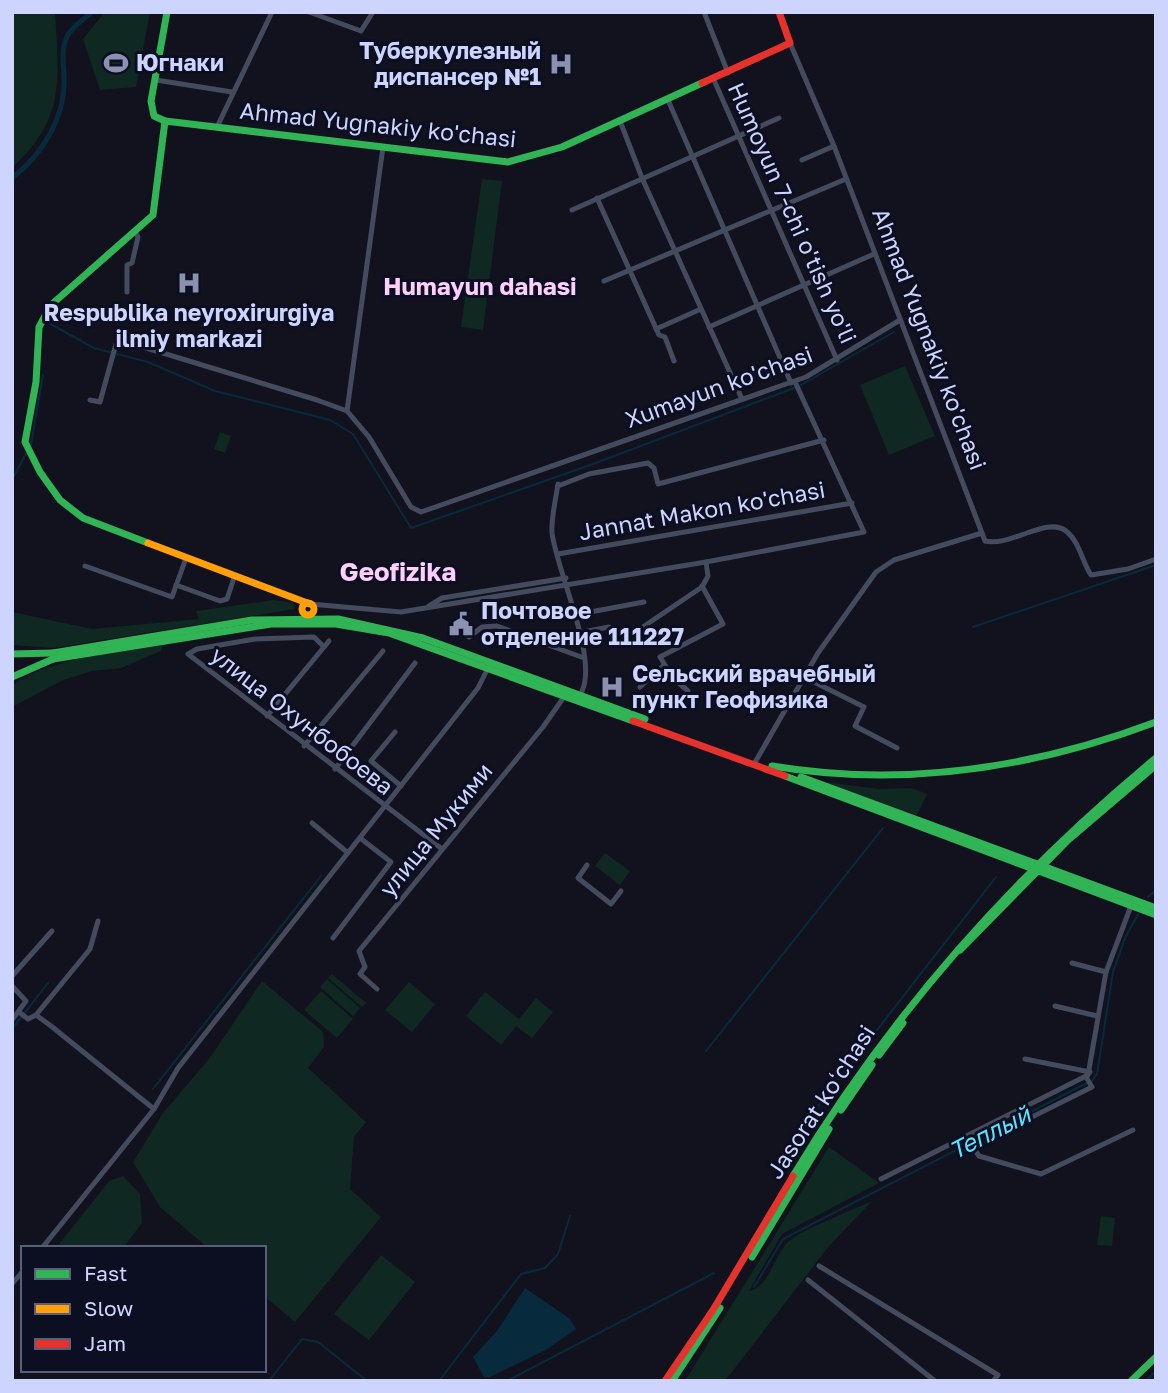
<svg xmlns="http://www.w3.org/2000/svg" width="1168" height="1393" font-family="'Golos Text',sans-serif">
	<style>
		.green { fill: #0f2821 }
		.water { fill: #082a3d }
		.lines { fill: none; stroke-linecap: round; stroke-linejoin: round }
		.stream { stroke: #082a3d; stroke-width: 2 }
		.canal { stroke: #082a3d; stroke-width: 5 }
		.street { stroke: #454b5e; stroke-width: 5 }
		.fast { stroke: #30b455; stroke-width: 7 }
		.slow { stroke: #ff9f0a; stroke-width: 7 }
		.jam { stroke: #e5322d; stroke-width: 7 }
		.labels { text-anchor: middle; stroke-width: 6; stroke-linejoin: round; paint-order: stroke }
		.poi-label { font-size: 23px; font-weight: bold; fill: #cdd5ff; stroke: #0c0f22; text-anchor: start }
		.street-label { font-size: 23px; fill: #cdd5ff; stroke: #0c0f22 }
		.neighbourhood-label { font-size: 24px; font-weight: bold; fill: #ffcffb; stroke: #0c0f22 }
		.water-label { font-size: 24px; font-style: italic; fill: #5be2ff; stroke: #0c0f22 }
		.quarter-label { font-size: 26px; font-weight: bold; fill: #ffcffb; stroke: #0c0f22 }
	</style>
	<rect width="100%" height="100%" fill="#11121d"/>
	<g class="green">
		<path d="M12,12H55C59,80 66,118 12,168Z"/>
		<polygon points="105,12 150,12 136,87 100,90 83,39"/>
		<polygon points="482,179 502,181 483,330 461,327"/>
		<polygon points="905,366 935,436 889,455 860,385"/>
		<polygon points="220,432 231,436 225,453 214,449"/>
		<polygon points="274,600 293,603 295,609 54,648 12,645 12,612 92,629 199,619 196,611"/>
		<path d="M163,645L161,651L121,668L92,671L63,680L12,707V685C56,656 113,654 163,645Z"/>
		<polygon points="818,781 878,789 912,788 927,794 917,815"/>
		<polygon points="605,853 630,871 620,885 595,866"/>
		<polygon points="332,974 366,1003 362,1007 328,978"/>
		<polygon points="327,979 360,1008 353,1016 320,987"/>
		<polygon points="262,981 323,1032 324,1047 308,1068 366,1122 354,1137 350,1189 381,1217 295,1322 264,1296 264,1248 208,1248 160,1207 133,1162 163,1113 209,1059"/>
		<polygon points="409,982 435,1004 412,1032 385,1010"/>
		<polygon points="321,991 353,1019 337,1038 304,1010"/>
		<polygon points="485,992 519,1019 536,998 553,1012 532,1038 516,1026 501,1045 466,1016"/>
		<path d="M829,1147L879,1183L782,1234L749,1291C770,1287 774,1254 789,1241C803,1229 853,1210 872,1201L829,1246L725,1381H685Z"/>
		<polygon points="123,1176 140,1194 142,1223 123,1248 56,1248 109,1181"/>
		<polygon points="1101,1216 1115,1218 1112,1246 1097,1245"/>
		<polygon points="381,1255 415,1282 369,1340 334,1314"/>
	</g>
	<polygon class="water" points="525,1288 569,1318 576,1329 546,1350 490,1377 484,1377 473,1357 497,1331"/>
	<g class="lines">
		<g class="stream">
			<polyline points="47,322 94,348 148,362 215,391 330,420 353,434 411,528 593,464 794,388"/>
			<polyline points="799,386 894,332"/>
			<polyline points="31,445 43,375"/>
			<polyline points="12,480 26,453"/>
			<polyline points="973,627 1156,565"/>
			<polyline points="1148,897 1156,890"/>
			<polyline points="12,1029 48,983"/>
			<polyline points="706,1051 883,828"/>
			<polyline points="1092,1081 1097,1074 1113,972 1125,938 1138,914"/>
			<polyline points="153,1089 321,876"/>
			<polyline points="807,1120 996,877"/>
			<polyline points="754,1287 783,1239 1087,1083"/>
			<polyline points="269,1381 302,1339 318,1342 367,1381"/>
			<polyline points="439,1381 521,1274 545,1268 558,1254 570,1216"/>
			<polyline points="507,1381 714,1273"/>
			<polyline points="1146,1381 1156,1371"/>
		</g>
		<path class="canal" d="M12,178C42,155 65,118 64,79C64,64 60,49 68,35C73,26 84,19 92,12"/>
		<g class="street">
			<polyline points="309,12 361,31 373,12"/>
			<polyline points="704,12 728,73"/>
			<path d="M790,43L834,146L985,541C1011,547 1047,516 1066,531C1080,542 1082,562 1091,575L1128,569L1156,559"/>
			<polyline points="156,80 232,92"/>
			<polyline points="714,80 837,360"/>
			<polyline points="668,100 791,383"/>
			<polyline points="620,121 642,178 742,399"/>
			<polyline points="217,127 272,12"/>
			<polyline points="802,160 834,146"/>
			<polyline points="597,198 659,335 665,337 674,361"/>
			<polyline points="572,210 779,118"/>
			<polyline points="604,281 846,179"/>
			<polyline points="127,292 127,265 132,263 138,237 135,231"/>
			<polyline points="709,327 874,254"/>
			<polyline points="656,329 701,309"/>
			<polyline points="90,400 100,402 116,344 120,340 317,400 347,411 369,437 411,507 421,512 806,377 900,320"/>
			<polyline points="347,411 383,147"/>
			<path d="M558,484C556,498 551,518 552,533C557,572 598,657 582,691"/>
			<polyline points="558,486 589,474 648,463 654,468 658,484 824,440"/>
			<polyline points="558,554 852,503"/>
			<polyline points="85,566 172,597 186,558"/>
			<polyline points="176,585 220,601 227,599 235,575"/>
			<polyline points="310,604 401,612 706,562 864,532 795,382"/>
			<polyline points="429,606 442,598 566,578"/>
			<polyline points="574,615 644,602"/>
			<polyline points="578,633 609,627 631,635 702,587 708,576 706,562"/>
			<polyline points="469,637 482,627 497,626 584,658"/>
			<polyline points="324,647 314,637 255,639 197,649 188,654 442,849"/>
			<polyline points="804,677 864,707 855,726 897,748"/>
			<polyline points="640,687 663,666"/>
			<polyline points="688,691 673,678 660,657 723,624 702,586"/>
			<polyline points="267,716 329,641"/>
			<polyline points="395,732 371,761 401,786"/>
			<polyline points="304,746 383,651"/>
			<polyline points="754,764 818,653 876,572 894,560 982,533"/>
			<polyline points="335,769 415,663"/>
			<polyline points="312,823 348,853"/>
			<polyline points="587,865 578,878 611,904 621,891"/>
			<polyline points="333,938 391,862 360,838"/>
			<polyline points="1072,963 1106,972"/>
			<polyline points="12,976 52,931"/>
			<polyline points="12,986 26,1001 12,1020"/>
			<polyline points="377,989 360,974 365,967 359,951 543,727 566,694"/>
			<polyline points="1055,1006 1097,1016"/>
			<polyline points="19,1012 28,1019 36,1015 51,1026 154,1109"/>
			<polyline points="36,1015 90,949 98,921"/>
			<polyline points="1025,1059 1090,1072"/>
			<polyline points="1086,1077 1092,1087 976,1145 975,1150 979,1156 1041,1174 1133,1130"/>
			<polyline points="881,1179 1088,1075 1106,972 1131,906"/>
			<polyline points="42,1248 154,1109 178,1068 478,688 491,662"/>
			<polyline points="819,1266 998,1375 993,1381"/>
			<polyline points="808,1280 935,1381"/>
			<polyline points="12,1284 23,1271"/>
		</g>
		<g class="fast">
			<polyline points="167,12 151,101 154,116 165,121 508,162 562,147 702,83"/>
			<polyline points="148,543 83,518 60,500 40,472 25,442 36,382 39,327 51,305 153,215 165,121"/>
			<polyline points="53,653 252,620 338,619 423,638 645,719"/>
			<polyline points="12,654 53,653"/>
			<polyline points="53,659 271,624 336,624 389,633 633,721"/>
			<polyline points="12,677 53,659"/>
			<path d="M772,766C904,788 1031,769 1156,722"/>
			<polyline points="785,776 1156,915"/>
			<polyline points="801,777 1156,908"/>
			<polyline points="960,950 1068,840 1156,765"/>
			<polyline points="879,1055 903,1023"/>
			<polyline points="841,1110 872,1065"/>
			<path d="M793,1176C890,1015 1012,877 1156,758"/>
			<polyline points="752,1257 829,1129"/>
			<polyline points="672,1381 720,1308"/>
			<polyline points="1131,1381 1156,1357"/>
		</g>
		<g class="slow">
			<polyline points="148,543 310,604"/>
			<circle cx="308" cy="609" r="6"/>
		</g>
		<g class="jam">
			<polyline points="702,83 790,43 779,12"/>
			<polyline points="633,721 785,776"/>
			<polyline points="665,1381 713,1310 793,1176"/>
		</g>
	</g>
	<defs>
		<g id="stadium-bare" transform="scale(1.89)"><path d="M0-5a6.5 5 0 1 0 0 10a6.5 5 0 1 0 0-10ZM-3.5-1.8h7v3.6h-7Z" fill="#8b91b0" stroke="#0c0f22" stroke-width="2.5" paint-order="stroke"/></g>
		<g id="hospital-bare" transform="scale(1.89)"><path d="M-5-5h3v3.5h4V-5h3V5h-3V1.5h-4V5h-3Z" fill="#8b91b0" stroke="#0c0f22" stroke-width="2.5" paint-order="stroke"/></g>
		<g id="civic-bare" transform="scale(1.89)"><path d="M-.6-6.5H3V-4.5H.6V-3L4-1V1h2V6H-6V1h2V-1L-.6-3ZM-1.2 2.5V6h2.4V2.5Z" fill="#8b91b0" stroke="#0c0f22" stroke-width="2.5" paint-order="stroke"/></g>
	</defs>
	<g fill-rule="evenodd">
		<use href="#stadium-bare" x="116" y="63"/>
		<use href="#hospital-bare" x="561" y="64"/>
		<use href="#hospital-bare" x="189" y="283"/>
		<use href="#civic-bare" x="461" y="624"/>
		<use href="#hospital-bare" x="612" y="687"/>
	</g>
	<g class="labels">
		<g class="poi-label">
			<text x="541" y="59" text-anchor="end">Туберкулезный<tspan x="541" dy="26">диспансер №1</tspan></text>
			<text x="136" y="71">Югнаки</text>
			<text x="189" y="321" text-anchor="middle">Respublika neyroxirurgiya<tspan x="189" dy="26">ilmiy markazi</tspan></text>
			<text x="481" y="619">Почтовое<tspan x="481" dy="26">отделение 111227</tspan></text>
			<text x="632" y="682">Сельский врачебный<tspan x="632" dy="26">пункт Геофизика</tspan></text>
		</g>
		<g class="street-label">
			<text transform="translate(378 125) rotate(6)" y="8">Ahmad Yugnakiy ko'chasi</text>
			<text transform="translate(792 213) rotate(66)" y="8">Humoyun 7-chi o'tish yo'li</text>
			<text transform="translate(929 339) rotate(69)" y="8">Ahmad Yugnakiy ko'chasi</text>
			<text transform="translate(719 387) rotate(-20)" y="8">Xumayun ko'chasi</text>
			<text transform="translate(702 511) rotate(-10)" y="8">Jannat Makon ko'chasi</text>
			<text transform="translate(302 721) rotate(38)" y="8">улица Охунбобоева</text>
			<text transform="translate(436 830) rotate(-51)" y="8">улица Мукими</text>
			<text transform="translate(821 1102) rotate(-57)" y="8">Jasorat koʻchasi</text>
		</g>
		<g class="neighbourhood-label">
			<text x="480" y="295">Humayun dahasi</text>
		</g>
		<g class="water-label">
			<text transform="translate(990 1133) rotate(-27)" y="8">Теплый</text>
		</g>
		<g class="quarter-label">
			<text x="398" y="581">Geofizika</text>
		</g>
	</g>
	<rect width="1168" height="1393" fill="none" stroke="#cdd5ff" stroke-width="28"/>
	<rect x="21" y="1246" width="245" height="126" fill="#0c0f22" stroke="#595e7a" stroke-width="2"/>
	<rect x="35" y="1269" width="35" height="10" fill="#30b455" stroke="#595e7a" stroke-width="2"/>
	<text x="84" y="1281" font-size="21" fill="#cdd5ff">Fast</text>
	<rect x="35" y="1304" width="35" height="10" fill="#ff9f0a" stroke="#595e7a" stroke-width="2"/>
	<text x="84" y="1316" font-size="21" fill="#cdd5ff">Slow</text>
	<rect x="35" y="1339" width="35" height="10" fill="#e5322d" stroke="#595e7a" stroke-width="2"/>
	<text x="84" y="1351" font-size="21" fill="#cdd5ff">Jam</text>
</svg>
